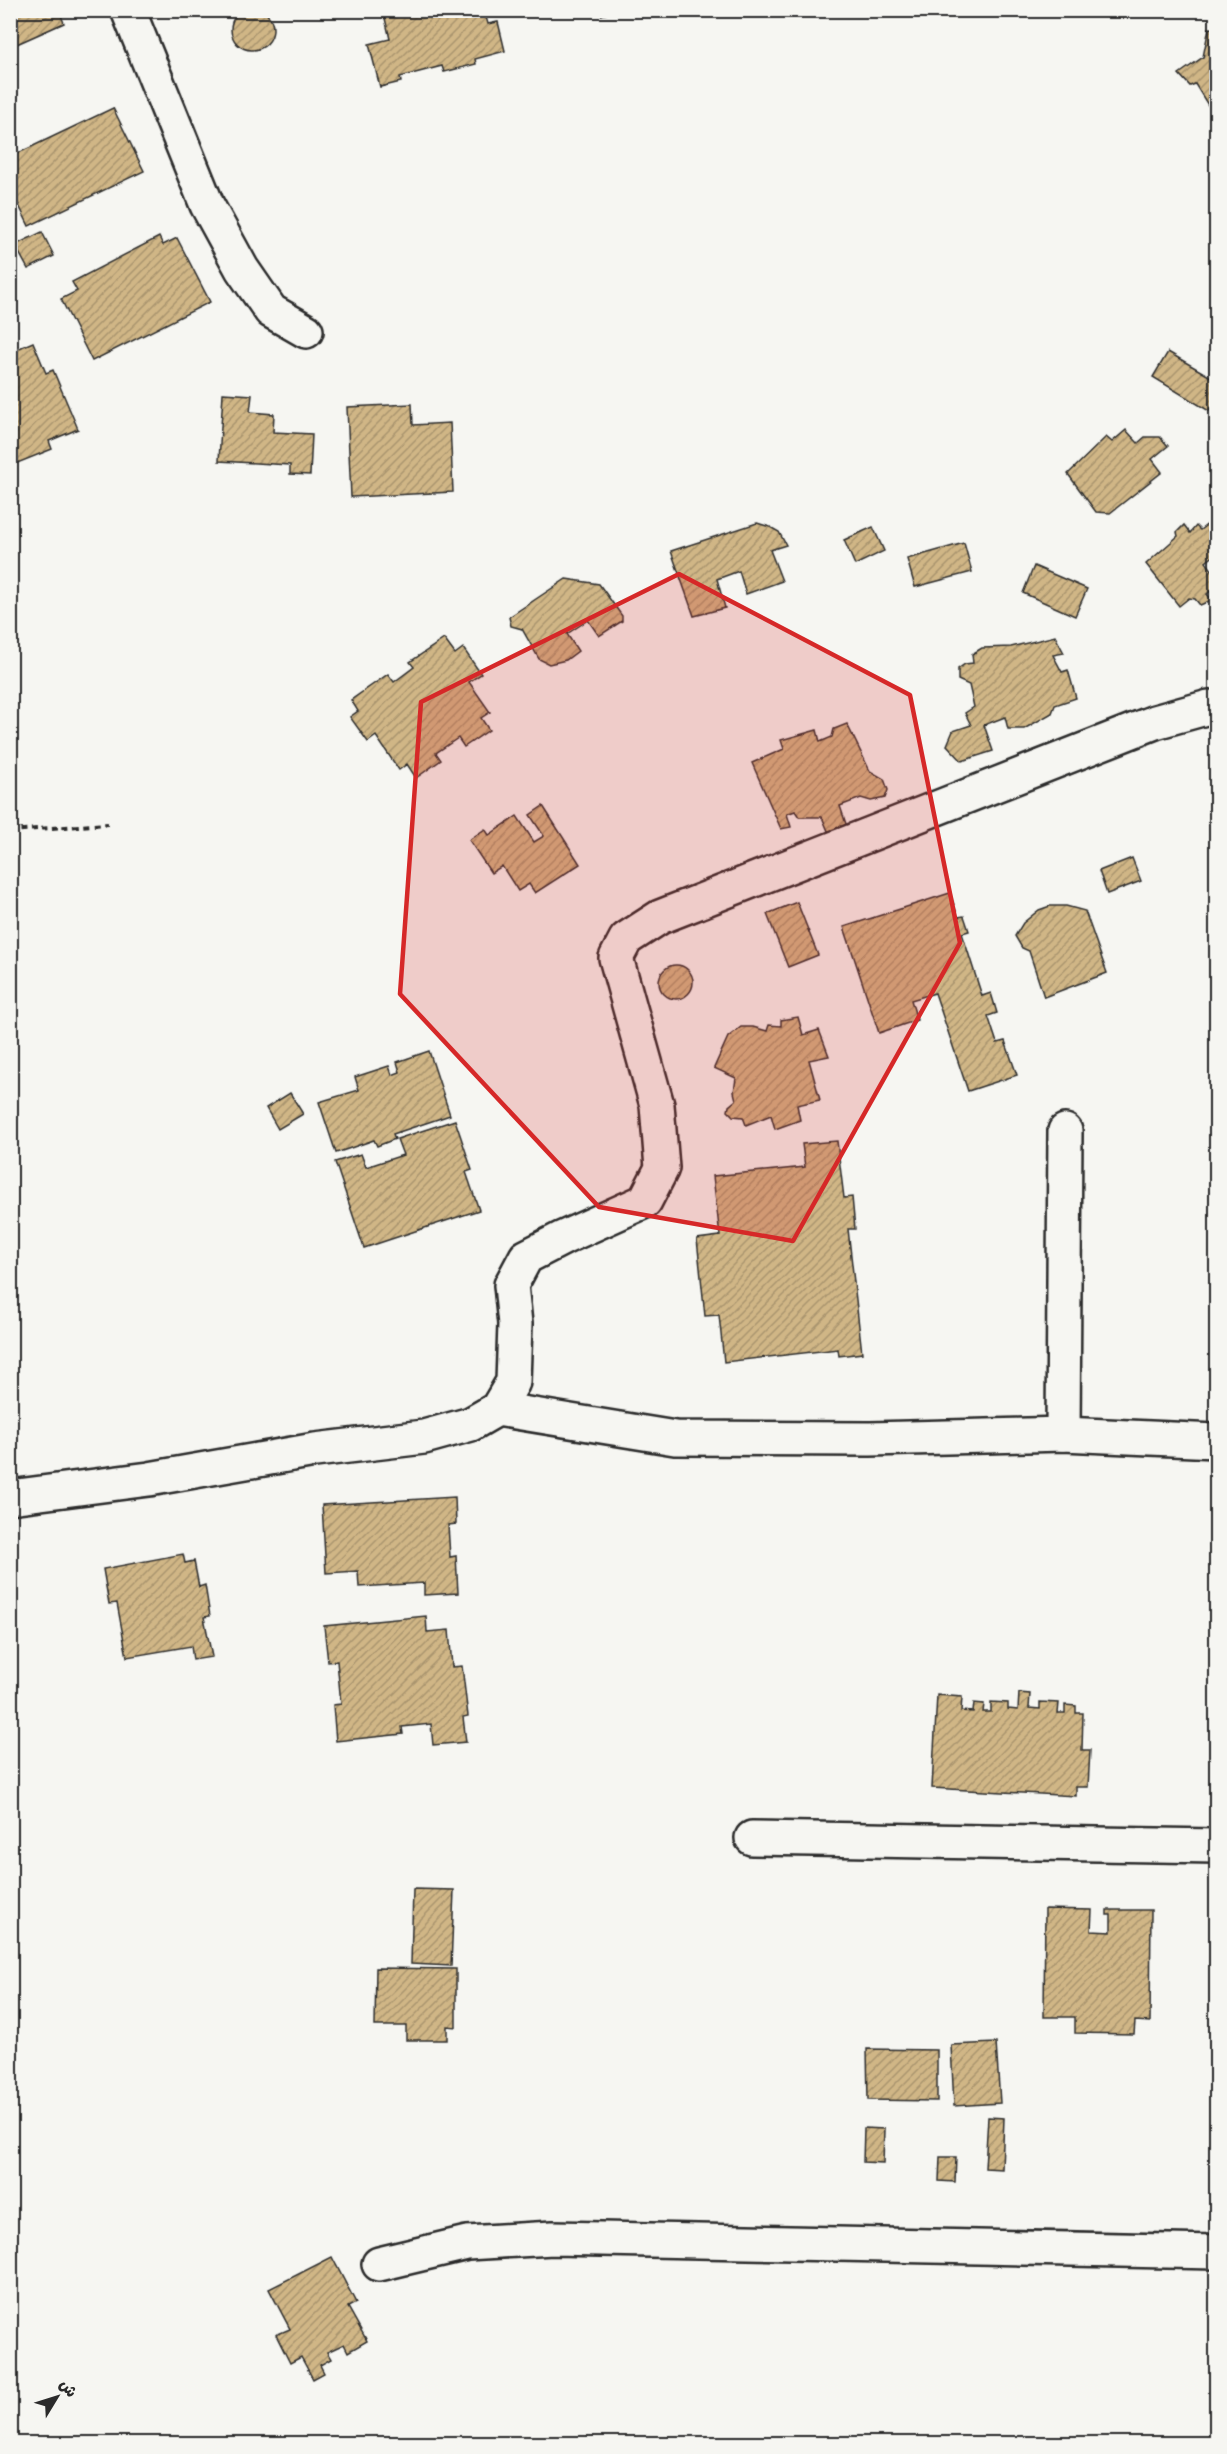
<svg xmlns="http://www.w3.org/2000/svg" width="1227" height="2454" font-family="Mali,'Playpen Sans Arabic',sans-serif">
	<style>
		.building { fill: url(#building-hatch); stroke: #2b2b2b; stroke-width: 1.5 }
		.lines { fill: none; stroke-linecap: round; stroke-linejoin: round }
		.minor-casing { stroke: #2b2b2b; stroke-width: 38 }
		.path { stroke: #2b2b2b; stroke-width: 4; stroke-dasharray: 6 4.5; stroke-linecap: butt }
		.minor { stroke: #f6f6f2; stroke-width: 33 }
		.marked { fill: #d62828; fill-opacity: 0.2; stroke: #d62828; stroke-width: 4.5; stroke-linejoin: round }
	</style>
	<defs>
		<pattern id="building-hatch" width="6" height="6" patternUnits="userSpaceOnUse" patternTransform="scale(1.5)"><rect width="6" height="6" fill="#d0b686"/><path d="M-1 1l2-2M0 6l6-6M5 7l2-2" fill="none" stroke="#a9946e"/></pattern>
	</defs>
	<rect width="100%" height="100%" fill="#f6f6f2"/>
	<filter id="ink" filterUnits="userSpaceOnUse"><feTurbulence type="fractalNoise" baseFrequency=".0167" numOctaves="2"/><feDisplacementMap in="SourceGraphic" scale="12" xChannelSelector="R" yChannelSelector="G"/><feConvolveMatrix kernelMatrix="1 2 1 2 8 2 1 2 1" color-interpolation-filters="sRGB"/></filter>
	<g filter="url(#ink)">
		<g class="building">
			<circle cx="252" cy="29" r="21"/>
			<polygon points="10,10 59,10 64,23 10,47"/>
			<polygon points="383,10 484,10 488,24 498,22 505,51 475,59 476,64 444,72 442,66 400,77 401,82 380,87 369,44 390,39"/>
			<polygon points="600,10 619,10 601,15"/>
			<polygon points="1209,28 1216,29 1216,107 1211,110 1195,84 1190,86 1179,74 1203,57"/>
			<polygon points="113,108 144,171 29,226 10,187 10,157"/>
			<polygon points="42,232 54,256 28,269 15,245"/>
			<polygon points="159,237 163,245 177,238 210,302 92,361 61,299 77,291 72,282"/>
			<polygon points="33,342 46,373 53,370 78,429 49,441 52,449 10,466 10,352"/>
			<polygon points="1168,352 1216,380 1216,399 1209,411 1153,377"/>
			<polygon points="223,393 252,395 250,412 274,414 273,432 312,434 310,475 290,474 290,465 219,461"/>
			<polygon points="412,404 413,425 450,423 453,492 351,497 347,407"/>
			<polygon points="1126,430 1138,443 1145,437 1160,437 1168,446 1152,459 1162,472 1110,513 1096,512 1068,474 1106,437 1112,442"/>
			<polygon points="757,523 770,527 779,532 786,545 770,550 782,581 746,594 739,571 717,579 725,608 694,616 671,551"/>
			<polygon points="1209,523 1216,532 1216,554 1206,562 1216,575 1216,587 1207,594 1212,600 1200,605 1195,599 1189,598 1179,606 1146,564 1178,536 1177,532 1184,525 1190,533 1196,526 1200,530"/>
			<polygon points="873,527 884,551 855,565 844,540"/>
			<polygon points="964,543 972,572 915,587 907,559"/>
			<polygon points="1034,566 1087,589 1075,616 1023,593"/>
			<polygon points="566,579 599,584 622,616 622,621 599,636 588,620 567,634 578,651 566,660 549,664 539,659 522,629 511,626 509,617"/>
			<polygon points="1055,636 1064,653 1053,655 1062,672 1068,670 1076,698 1055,705 1052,713 1024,729 1008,729 1005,717 984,725 993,751 962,761 947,745 953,731 971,725 965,713 974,707 969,685 958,680 958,669 965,664 973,663 972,654 982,648 1011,647"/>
			<polygon points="444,639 455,654 463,648 481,674 469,682 490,712 481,718 489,730 464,747 458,738 436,753 441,760 416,778 407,764 399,770 376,736 368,742 350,717 358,711 351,700 388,674 394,682 414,667 410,662"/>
			<polygon points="847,724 870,771 884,779 888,790 885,798 871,801 861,798 840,806 846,824 837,831 828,831 822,817 799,817 795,811 787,814 791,827 781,829 752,763 784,749 781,740 817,730 820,742 832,737 834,729"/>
			<polygon points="543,806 580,864 535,893 529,884 518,891 502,866 491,873 469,840 485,829 489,835 517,816 534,842 544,836 530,815"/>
			<polygon points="1132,858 1141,881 1107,894 1099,871"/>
			<polygon points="950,893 958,917 964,916 969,931 962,933 982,996 991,993 997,1013 988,1016 997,1043 1005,1041 1017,1075 968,1091 935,993 911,1000 917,1020 879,1033 844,927"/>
			<polygon points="797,902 818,955 788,967 767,914"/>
			<polygon points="1050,906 1066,906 1085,911 1107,973 1044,997 1029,951 1022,948 1015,936 1023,923 1039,910"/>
			<circle cx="676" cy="982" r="17"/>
			<polygon points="798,1017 803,1035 819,1030 829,1056 809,1060 820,1100 797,1105 800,1120 775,1129 771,1115 746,1125 743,1117 733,1116 728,1111 729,1106 736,1100 734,1092 736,1078 714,1068 728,1037 741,1027 753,1027 767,1031 769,1025 781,1026 781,1020"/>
			<polygon points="429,1051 450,1115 393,1134 395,1139 377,1146 374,1140 336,1153 319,1102 359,1090 355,1077 389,1066 392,1075 400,1072 397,1062"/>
			<polygon points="290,1093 303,1114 278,1129 266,1108"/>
			<polygon points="455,1120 472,1170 466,1172 479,1210 364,1248 335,1162 361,1154 366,1167 403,1155 397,1139"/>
			<polygon points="837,1141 844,1198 852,1197 855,1229 848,1229 862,1353 839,1356 838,1349 724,1362 719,1315 705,1316 697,1239 720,1236 713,1176 805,1167 802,1144"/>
			<polygon points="455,1497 456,1524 448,1525 450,1557 456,1556 458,1593 424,1595 424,1583 359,1587 358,1571 326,1573 322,1505"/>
			<polygon points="183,1554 185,1563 194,1561 199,1587 205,1585 210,1616 204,1617 212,1657 193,1660 191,1646 127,1657 117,1603 109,1604 103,1569"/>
			<polygon points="426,1616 427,1632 449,1630 452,1667 462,1666 468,1716 463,1717 466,1742 433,1745 431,1724 402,1727 403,1734 336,1741 333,1705 341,1704 337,1661 328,1662 324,1626"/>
			<polygon points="1019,1693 1030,1694 1029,1708 1040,1709 1040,1702 1059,1703 1058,1713 1065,1713 1065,1705 1076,1706 1076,1713 1083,1713 1082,1750 1090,1750 1088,1787 1076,1787 1076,1796 932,1788 937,1695 962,1697 961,1711 973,1712 974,1703 984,1704 983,1712 991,1712 991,1702 1008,1703 1008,1709 1018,1710"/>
			<polygon points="413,1889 454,1890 451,1966 411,1964"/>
			<polygon points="1045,1909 1092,1910 1091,1931 1111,1932 1111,1915 1107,1915 1107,1910 1151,1910 1150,2022 1135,2021 1134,2034 1075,2033 1075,2017 1044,2017"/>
			<polygon points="376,1968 456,1969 456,2027 447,2026 447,2040 406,2040 406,2026 375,2026"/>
			<polygon points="996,2043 1000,2103 954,2106 951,2045"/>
			<polygon points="867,2049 937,2050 937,2101 868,2100"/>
			<polygon points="988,2117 1004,2118 1002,2169 985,2168"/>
			<polygon points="864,2128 884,2129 883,2163 863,2162"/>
			<polygon points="940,2157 956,2157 955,2182 939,2181"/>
			<polygon points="332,2257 356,2303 348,2307 367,2341 348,2352 344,2344 327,2352 331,2359 320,2365 324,2373 313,2379 301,2357 290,2363 276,2335 290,2329 269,2289"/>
		</g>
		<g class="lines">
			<g class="minor-casing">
				<g id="minor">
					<polyline points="128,10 207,205 242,269 271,311 306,331"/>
					<polyline points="497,1409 675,1438 870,1439 1063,1434 1216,1441"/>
					<polyline points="1063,1434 1065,1131"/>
					<polyline points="10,1497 149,1479 315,1450 424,1437 471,1424 497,1409 513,1382 515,1324 511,1285 526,1257 563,1238 645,1201 662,1168 657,1105 616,958 626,939 660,917 1155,722 1209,707 1216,708"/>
					<polyline points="752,1838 1216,1846"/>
					<polyline points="379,2264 467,2243 553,2238 1216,2252"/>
				</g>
			</g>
			<polyline class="path" points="10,831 108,824"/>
			<use href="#minor" class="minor"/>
		</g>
	</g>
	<path class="marked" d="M679,574L910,695L960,943L793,1241L599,1207L400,994L421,702Z"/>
	<rect width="1227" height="2454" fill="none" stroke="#f6f6f2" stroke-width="36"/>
	<rect x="18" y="18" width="1191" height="2418" fill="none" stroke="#2b2b2b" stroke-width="2" filter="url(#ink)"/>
	<g transform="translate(57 2397) rotate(52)" stroke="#f6f6f2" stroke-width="4.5" paint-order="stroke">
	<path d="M0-4.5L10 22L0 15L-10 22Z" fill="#2b2b2b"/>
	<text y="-9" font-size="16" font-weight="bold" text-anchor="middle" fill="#2b2b2b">ش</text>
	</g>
</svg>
